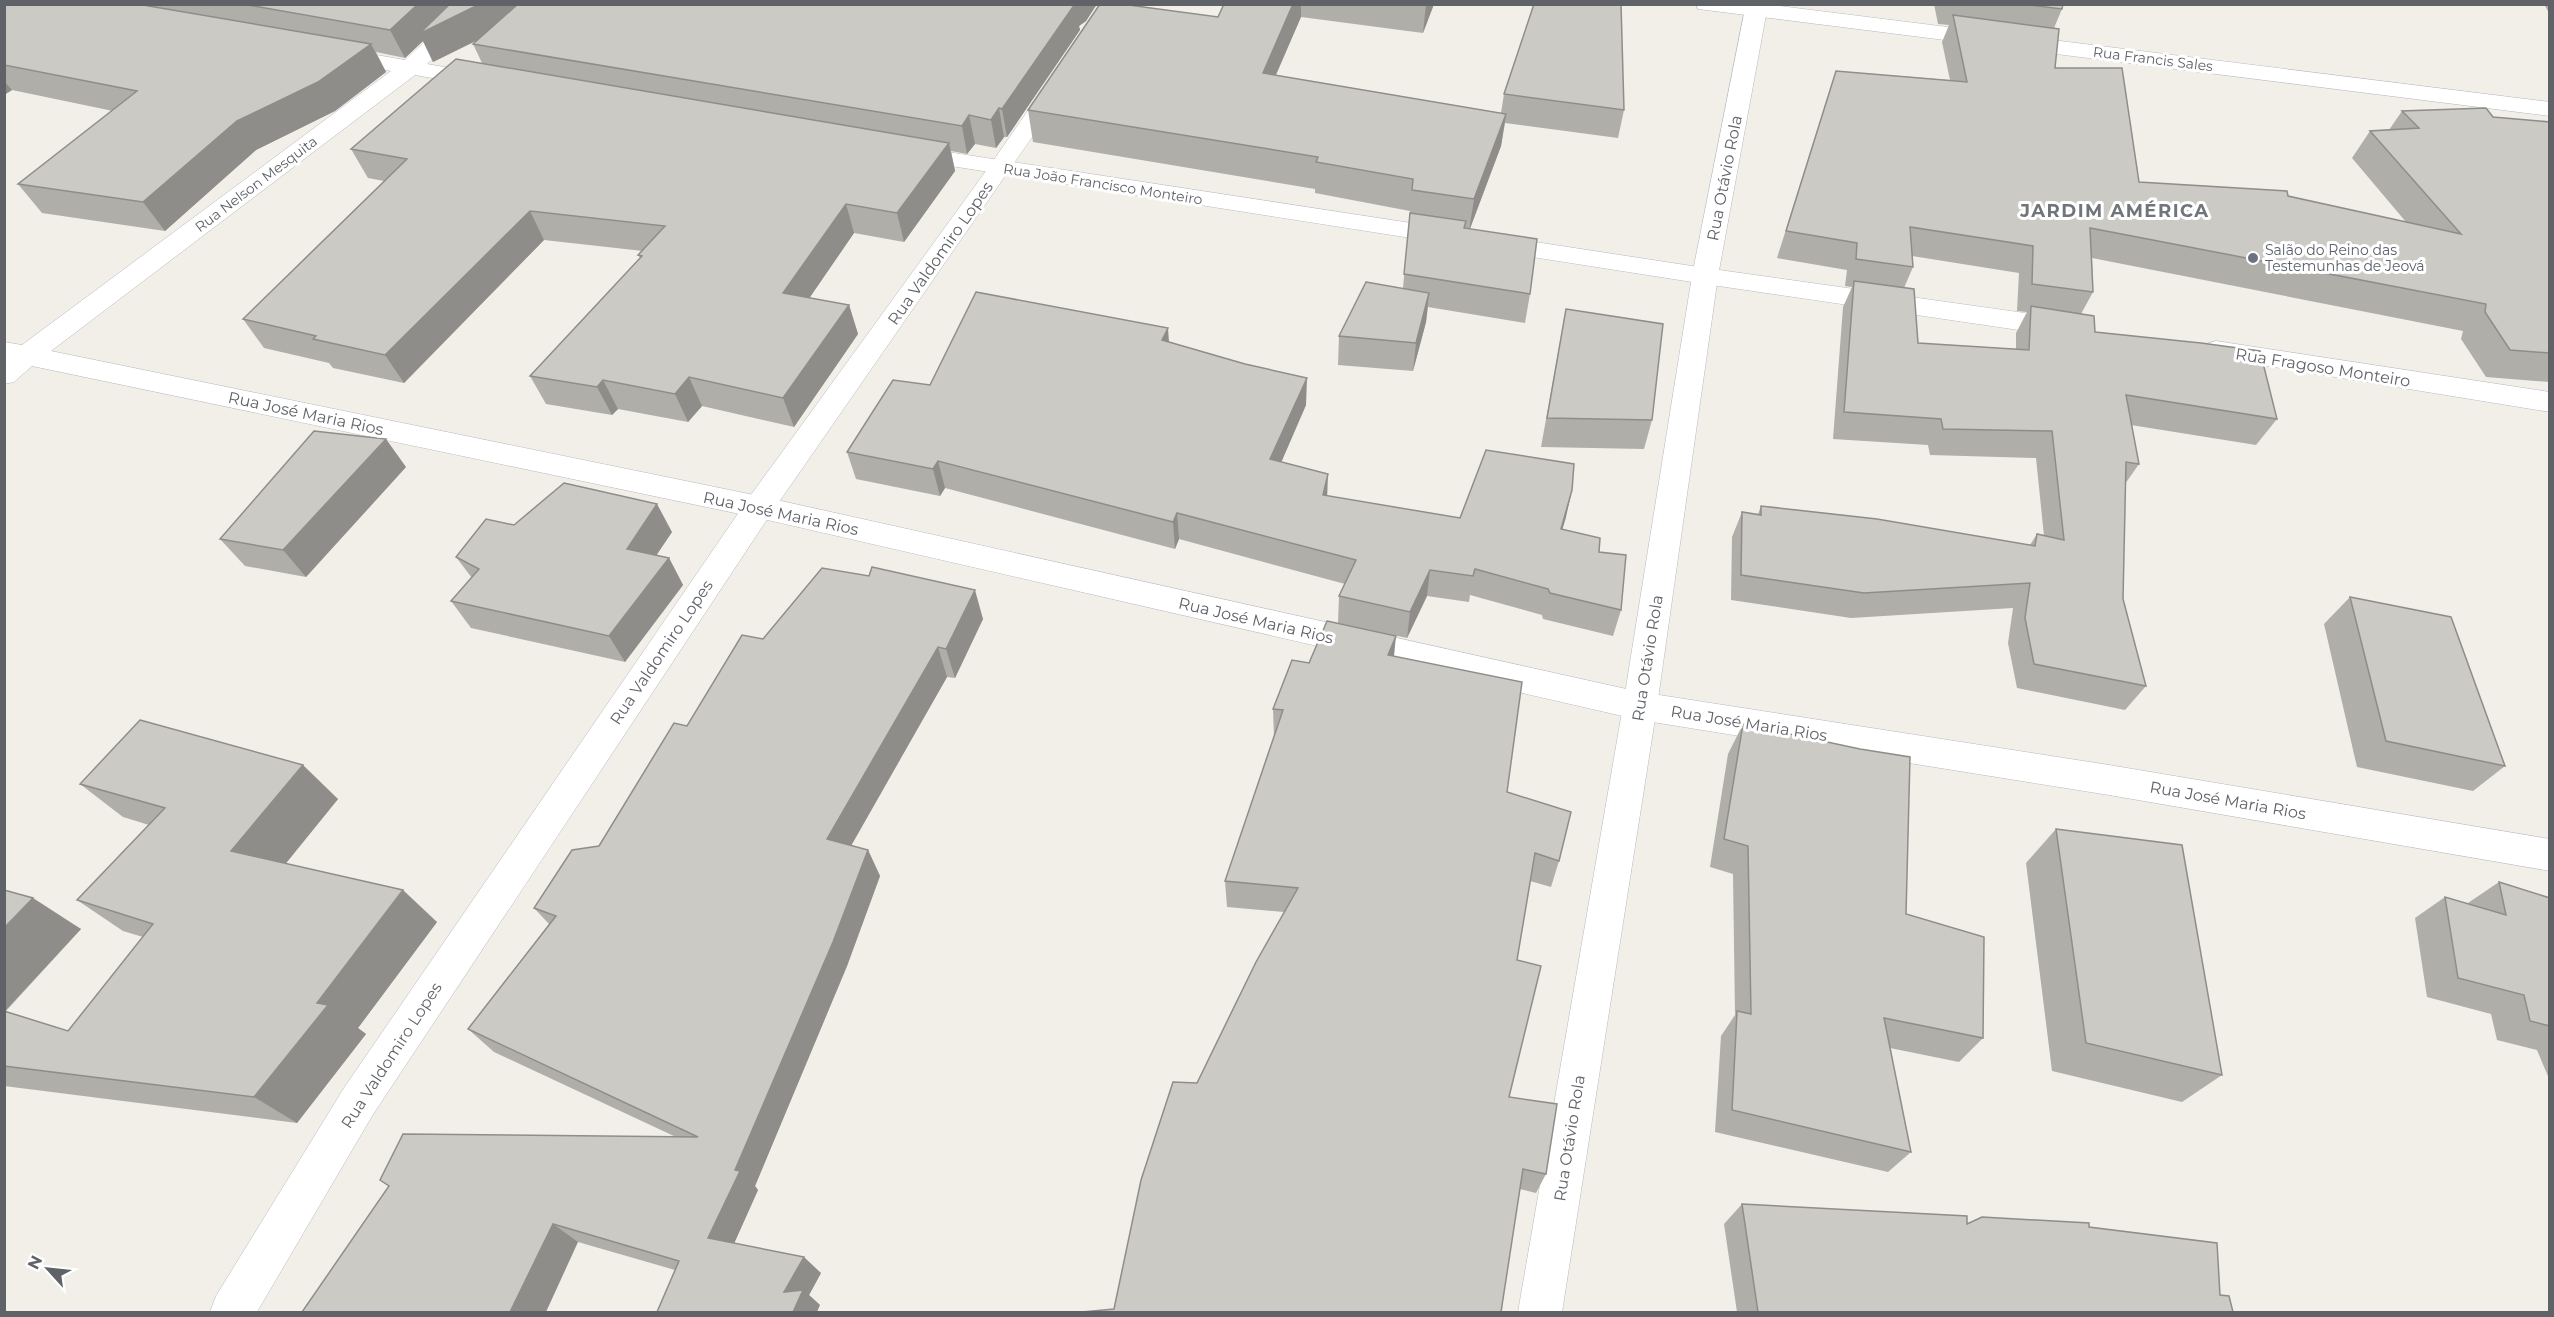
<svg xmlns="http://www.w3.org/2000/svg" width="2554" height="1317" font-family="Montserrat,sans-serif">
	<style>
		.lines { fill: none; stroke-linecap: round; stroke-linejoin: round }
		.street-casing { stroke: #b5b8bc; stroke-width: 1 }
		.secondary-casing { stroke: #b6babf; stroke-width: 1 }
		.street { fill: #fff; fill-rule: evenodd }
		.secondary { fill: #fff; fill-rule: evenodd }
		.wall { fill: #afaea9; fill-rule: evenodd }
		.shaded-wall { fill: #8f8d8a }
		.building { fill: #cccac5; stroke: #8f8d8a; stroke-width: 1.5 }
		.worship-dot { fill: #6b7280; stroke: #fff; stroke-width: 2 }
		.labels { text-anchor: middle; stroke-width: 6; stroke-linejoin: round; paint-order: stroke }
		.far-street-label { font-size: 14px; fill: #5f6368; stroke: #fff }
		.far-worship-label { font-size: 14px; fill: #5b616d; stroke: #fff; text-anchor: start }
		.street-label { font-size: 16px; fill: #5f6368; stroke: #fff }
		.far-district-label { font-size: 18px; font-weight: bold; letter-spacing: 1.5px; fill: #70757a; stroke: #fff }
	</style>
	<rect width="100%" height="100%" fill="#f1efe8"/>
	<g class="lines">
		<g class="street-casing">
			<g id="street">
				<polygon points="466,4 489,4 427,64 490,75 493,80 490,85 482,87 415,75 51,351 759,496 1640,692 2109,765 2550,839 2550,871 2109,795 1640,720 759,518 32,366 14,382 4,384 4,342 22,345 391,71 329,60 326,55 329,50 337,48 405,60"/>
				<polygon points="1696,4 1763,4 2550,102 2550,116 1706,10 1698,9"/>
				<polygon points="908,146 1705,268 2067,319 2077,322 2081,328 2077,334 2067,337 1705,284 900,158 896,153 900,148"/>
				<polygon points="2216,341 2550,392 2550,412 2206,356 2202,350 2206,344"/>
			</g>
		</g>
		<g class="secondary-casing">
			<g id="secondary">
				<polygon points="1746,4 1768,4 1718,276 1657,706 1562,1312 1518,1312 1623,706 1692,276"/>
				<polygon points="1055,81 1063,83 1066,88 770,515 372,1116 257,1312 210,1312 216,1296 344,1088 748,499 991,164 1047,83"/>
			</g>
		</g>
		<use href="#street" class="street"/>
		<use href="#secondary" class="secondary"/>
	</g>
	<g class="wall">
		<polygon points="4,4 1097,4 1086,21 1079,26 1080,30 1007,137 1004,137 996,148 975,144 967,154 951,151 955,171 904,242 854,233 809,298 849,305 858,334 794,427 702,406 688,422 618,409 612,415 546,404 530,376 640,258 638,255 643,251 544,240 404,383 333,368 329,363 264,348 243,319 384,181 368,178 351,149 482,63 473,44 476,41 433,62 423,41 405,58 376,52 386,72 335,111 256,150 165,231 42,213 18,184 113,111 12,90 4,95"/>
		<polygon points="1224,4 1434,4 1423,33 1301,17 1276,75 1501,113 1504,94 1624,110 1618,138 1505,123 1501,146 1470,229 1530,294 1525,323 1428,307 1426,322 1413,371 1338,365 1339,336 1403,288 1410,211 1315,193 1315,189 1033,142 1028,110 1218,17"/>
		<path d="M1934,4H2063L2062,9L2054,28L2055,68L2139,182L2288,196L2406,222L2352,158L2370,131L2389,130L2402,111L2550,122V382L2486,377L2461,339L2463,331L2092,258L2093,292L2081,314L2095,332L2277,419L2256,445L2131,425L2139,464L2125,484L2123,599L2146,686L2125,710L2017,688L2008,643L2013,608L1851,618L1731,600L1732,537L1742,512L1758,514L1761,506L2030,545L2037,534L2044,536L2036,458L1930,455L1928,445L1833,439L1843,307L1852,287L1845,286L1847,270L1777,258L1836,71L1950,80L1942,42L1949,25L1938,24ZM1912,256L2019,273L2017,311L2027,312L2016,333V349L1918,343L1904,288L1913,267Z"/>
		<polygon points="2544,4 2550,4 2550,15"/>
		<polygon points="1566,309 1652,420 1644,449 1541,447"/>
		<polygon points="1169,343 1306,405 1281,462 1327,496 1460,518 1566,517 1562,529 1599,552 1621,610 1613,636 1543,619 1542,615 1470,595 1469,602 1427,596 1407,638 1338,623 1339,596 1345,584 1179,539 1175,549 945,488 940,496 856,479 847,452 930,385"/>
		<polygon points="406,467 306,577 245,566 220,539"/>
		<polygon points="514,525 672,532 656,555 669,558 683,585 625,662 471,628 451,601 472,578 456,557"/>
		<polygon points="2350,597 2505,766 2473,791 2357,767 2324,624"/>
		<polygon points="983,619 955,678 947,677 851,846 868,850 880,876 847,966 755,1186 758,1190 734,1243 821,1273 809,1295 820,1305 675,1270 578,1242 302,1312 676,1137 494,1052 468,1029 549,924 534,908 599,846 687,726 763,639"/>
		<polygon points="1394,656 1507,792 1559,861 1551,887 1530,881 1517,960 1509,1097 1546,1174 1536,1193 1520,1189 1114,1309 1197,1083 1284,912 1227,907 1225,881 1274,737 1273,709 1309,663"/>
		<polygon points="1743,724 1906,914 1983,1038 1959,1062 1890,1048 1911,1152 1888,1172 1715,1132 1721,1036 1735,1015 1733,874 1710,867 1728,754"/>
		<polygon points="80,784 338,799 286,863 437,922 358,1028 366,1034 297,1123 4,1086 4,890 81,929 6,1011 68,1031 143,937 123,931 77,900 149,825 123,817"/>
		<polygon points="2056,829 2222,1075 2182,1102 2052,1071 2026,863"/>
		<polygon points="2499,882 2550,898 2550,1081 2537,1050 2497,1040 2491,1014 2427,997 2415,918 2445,897 2468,904 2468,903"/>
		<polygon points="1742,1204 1967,1224 2089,1227 2220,1295 2233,1312 1737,1312 1724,1224"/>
	</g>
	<g class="shaded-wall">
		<polygon points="418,4 550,4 433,62 423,41 405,58 390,30"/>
		<polygon points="1072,4 1097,4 1086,21 1079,26 1080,30 1007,137 1002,109"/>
		<polygon points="1293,4 1301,4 1301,17 1263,104 1263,73"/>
		<polygon points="1426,4 1434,4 1423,33"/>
		<polygon points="371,44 386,72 335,111 256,150 165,231 143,202 237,121"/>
		<polygon points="4,81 12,90 4,95"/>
		<polygon points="999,108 1004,137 996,148 991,120"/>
		<polygon points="1506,114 1501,146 1469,231 1474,199"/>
		<polygon points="969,115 975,144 967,154 962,126"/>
		<polygon points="949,143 955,171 904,242 897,213"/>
		<polygon points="846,204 854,233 793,322 783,293"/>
		<polygon points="530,211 544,240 404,383 385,355"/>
		<polygon points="1429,293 1426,322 1413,371 1416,343"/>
		<polygon points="849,305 858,334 794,427 783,398"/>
		<polygon points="1168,328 1170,356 1162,340"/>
		<polygon points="689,377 702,406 688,422 675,394"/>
		<polygon points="1307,378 1306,405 1271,486 1270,459"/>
		<polygon points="603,380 618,409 612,415 597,387"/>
		<polygon points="386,439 406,467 306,577 283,550"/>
		<polygon points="938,461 945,488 940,496 933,469"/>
		<polygon points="1328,474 1327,501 1323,495"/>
		<polygon points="1572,490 1566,517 1555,555 1561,529"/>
		<polygon points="657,504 672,532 642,577 627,549"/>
		<polygon points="1177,513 1179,539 1175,549 1173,522"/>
		<polygon points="669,558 683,585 625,662 609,636"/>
		<polygon points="1430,570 1427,596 1407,638 1410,612"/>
		<polygon points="975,590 983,619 955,678 946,649"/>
		<polygon points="1396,636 1393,666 1388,655"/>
		<polygon points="938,647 947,677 840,865 827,839"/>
		<polygon points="303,765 338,799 270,883 231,851"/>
		<polygon points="868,850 880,876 847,966 755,1186 758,1190 729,1255 708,1238 735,1170"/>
		<polygon points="403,890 437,922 358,1028 366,1034 297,1123 254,1097 317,1003"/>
		<polygon points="33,898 81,929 4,1012 4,928"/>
		<polygon points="553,1224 578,1242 546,1312 510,1312"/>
		<polygon points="804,1257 821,1273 809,1295 820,1305 817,1312 793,1312 784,1292"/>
	</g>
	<g class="building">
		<polygon points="4,4 137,4 371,44 318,82 237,121 143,202 18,184 137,91 4,65"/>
		<polygon points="242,4 418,4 390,30"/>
		<polygon points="450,4 480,4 419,34"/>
		<polygon points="518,4 1075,4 1002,109 999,108 991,120 969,115 962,126 473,44"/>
		<polygon points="1100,4 1121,4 1218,17 1224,4 1293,4 1263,73 1506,114 1474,199 1412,190 1413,179 1316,162 1318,157 1028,110"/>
		<polygon points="1534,4 1621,4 1624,110 1504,94"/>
		<polygon points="2022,4 2063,4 2062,9"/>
		<polygon points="1953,15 2059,29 2055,68 2122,68 2139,182 2287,191 2288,196 2461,234 2370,131 2419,128 2402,111 2486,108 2493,117 2550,122 2550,353 2510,350 2485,312 2486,304 2090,228 2093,292 2032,284 2033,246 1910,227 1913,267 1856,259 1857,243 1786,231 1836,71 1967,82"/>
		<polygon points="456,59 949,143 897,213 846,204 783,293 849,305 783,398 689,377 675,394 603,380 597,387 530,376 642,256 638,255 665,226 530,211 385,355 313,339 316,336 243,319 407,159 351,149"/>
		<polygon points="1410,213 1466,221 1464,228 1537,239 1530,294 1404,274"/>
		<polygon points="1854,281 1914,289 1918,343 2029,350 2031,306 2094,316 2095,332 2201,343 2260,351 2277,419 2126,395 2139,464 2126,462 2123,599 2146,686 2034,664 2025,618 2030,583 1864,593 1741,575 1742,512 1761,515 1761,506 1877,519 2035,546 2037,534 2064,540 2052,431 1943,429 1941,419 1844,412"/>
		<polygon points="1366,282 1429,293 1416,343 1339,336"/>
		<polygon points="976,292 1168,328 1162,340 1245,364 1307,378 1270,459 1328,474 1323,495 1460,518 1486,450 1574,464 1572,490 1561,529 1600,538 1599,552 1626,555 1621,610 1550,593 1548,589 1475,569 1473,576 1430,570 1410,612 1339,596 1356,560 1177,513 1173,522 938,461 933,469 847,452 893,380 930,385"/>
		<polygon points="1566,309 1663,324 1652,420 1547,418"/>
		<polygon points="314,431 386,439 283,550 220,539"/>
		<polygon points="564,483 657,504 627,549 669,558 609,636 451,601 479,569 456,557 486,519 514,525"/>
		<polygon points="872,567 975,590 946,649 938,647 827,839 868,850 833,942 735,1170 740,1171 708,1238 804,1257 784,1292 803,1290 793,1312 657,1312 679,1261 553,1224 510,1312 302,1312 389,1186 380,1180 403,1134 698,1137 468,1029 556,916 534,908 572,850 599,846 674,723 687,726 742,635 763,639 822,568 869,576"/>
		<polygon points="2350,597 2451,617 2505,766 2386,741"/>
		<polygon points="1327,621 1396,636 1388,655 1522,682 1507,792 1571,812 1559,861 1535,853 1517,960 1541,966 1509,1097 1557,1104 1546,1174 1523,1169 1501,1312 1082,1312 1114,1309 1141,1180 1173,1082 1197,1083 1256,962 1298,888 1225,881 1283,710 1273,709 1292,660 1309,663"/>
		<polygon points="140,720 303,765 231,851 403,890 317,1003 328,1005 254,1097 4,1066 4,1011 68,1031 153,924 77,900 165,808 80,784"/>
		<polygon points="1743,724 1860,749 1910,757 1906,914 1984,937 1983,1038 1884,1018 1911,1152 1732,1110 1737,1011 1751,1014 1748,846 1724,839"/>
		<polygon points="2056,829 2182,845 2222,1075 2086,1043"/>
		<polygon points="2499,882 2550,898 2550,1026 2530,1021 2524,995 2458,978 2445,897 2506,915"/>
		<polygon points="4,890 33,898 4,928"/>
		<polygon points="1742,1204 1967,1216 1967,1224 1982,1217 2089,1223 2089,1227 2217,1243 2220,1295 2229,1296 2233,1312 1758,1312"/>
	</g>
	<circle class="worship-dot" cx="2253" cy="258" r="6"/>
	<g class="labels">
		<g class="far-street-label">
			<text transform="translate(2153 59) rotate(7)" y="5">Rua Francis Sales</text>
			<text transform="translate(256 184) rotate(-37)" y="5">Rua Nelson Mesquita</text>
			<text transform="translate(1103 184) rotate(9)" y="5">Rua João Francisco Monteiro</text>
		</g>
		<g class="far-worship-label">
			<text x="2265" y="255">Salão do Reino das<tspan x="2265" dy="16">Testemunhas de Jeová</tspan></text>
		</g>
		<g class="street-label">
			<text transform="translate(1724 178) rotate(-79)" y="6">Rua Otávio Rola</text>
			<text transform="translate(940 253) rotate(-55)" y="6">Rua Valdomiro Lopes</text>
			<text transform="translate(2323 367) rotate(9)" y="6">Rua Fragoso Monteiro</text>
			<text transform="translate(306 413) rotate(12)" y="6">Rua José Maria Rios</text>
			<text transform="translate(781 513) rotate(12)" y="6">Rua José Maria Rios</text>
			<text transform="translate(1256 620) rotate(13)" y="6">Rua José Maria Rios</text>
			<text transform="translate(661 652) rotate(-56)" y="6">Rua Valdomiro Lopes</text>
			<text transform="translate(1647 658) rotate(-81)" y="6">Rua Otávio Rola</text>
			<text transform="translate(1749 723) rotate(9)" y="6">Rua José Maria Rios</text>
			<text transform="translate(2228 800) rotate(10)" y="6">Rua José Maria Rios</text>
			<text transform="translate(391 1055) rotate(-57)" y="6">Rua Valdomiro Lopes</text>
			<text transform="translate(1569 1138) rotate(-81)" y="6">Rua Otávio Rola</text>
		</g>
		<g class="far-district-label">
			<text x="2115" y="217">JARDIM AMÉRICA</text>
		</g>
	</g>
	<rect width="2554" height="1317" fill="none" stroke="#5f6368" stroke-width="12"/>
	<g transform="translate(48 1269) rotate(297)" stroke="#ffffff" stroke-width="4.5" paint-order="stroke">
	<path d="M0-4.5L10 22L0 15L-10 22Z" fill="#5f6368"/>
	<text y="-9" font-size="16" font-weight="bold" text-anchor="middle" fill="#5f6368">N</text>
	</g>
</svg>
